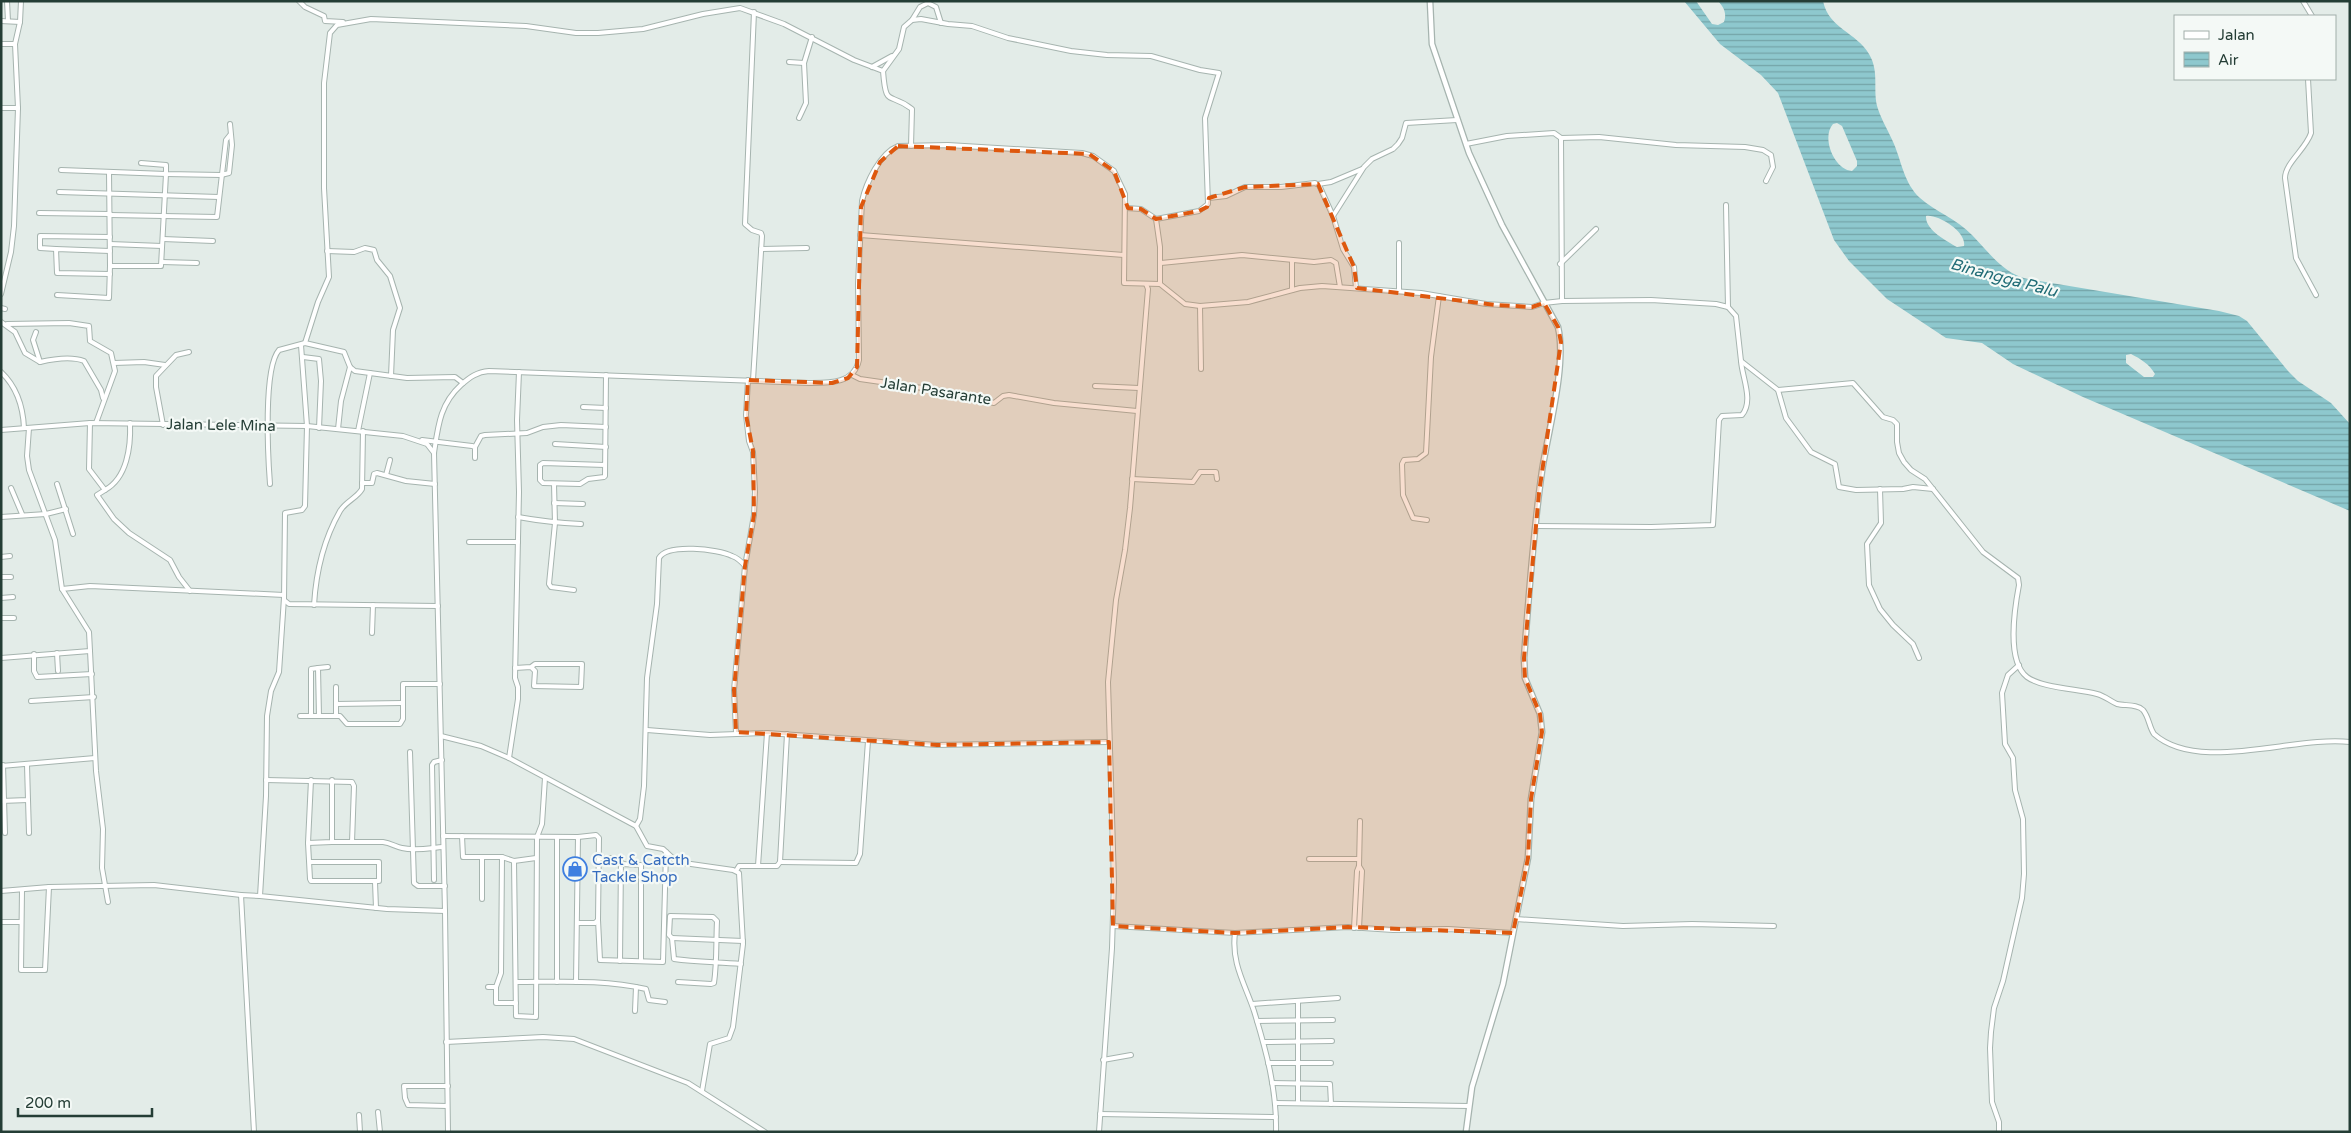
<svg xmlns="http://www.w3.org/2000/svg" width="2351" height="1133" font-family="'Varela Round',sans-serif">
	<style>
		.water { fill: url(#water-rules); fill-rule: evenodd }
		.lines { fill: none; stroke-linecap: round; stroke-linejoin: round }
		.minor-casing { stroke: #a6b4af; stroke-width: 6 }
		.tertiary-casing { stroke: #a6b4af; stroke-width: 7 }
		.minor { stroke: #fff; stroke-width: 4 }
		.tertiary { stroke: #fff; stroke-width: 4.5 }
		.marked { fill: #de580e; fill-opacity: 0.2; stroke: #de580e; stroke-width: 4; stroke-dasharray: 10 6; stroke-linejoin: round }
		.labels { text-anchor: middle; stroke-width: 4.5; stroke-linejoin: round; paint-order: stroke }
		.street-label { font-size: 15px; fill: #243d35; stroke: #f4f9f6 }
		.shop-label { font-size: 15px; fill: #366cbe; stroke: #f4f9f6; text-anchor: start }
		.water-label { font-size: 16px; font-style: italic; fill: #216c76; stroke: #f4f9f6 }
	</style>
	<defs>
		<pattern id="water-rules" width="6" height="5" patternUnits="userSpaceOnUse" patternTransform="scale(1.25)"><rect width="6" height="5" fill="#8ec8ce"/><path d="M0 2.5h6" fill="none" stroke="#74a4a8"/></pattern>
	</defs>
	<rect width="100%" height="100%" fill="#e3ece8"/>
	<path class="water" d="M1684,1H1696L1712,24L1718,25L1724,22C1727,14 1724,7 1718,1H1823C1829,29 1856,32 1869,54C1880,72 1872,91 1878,109C1882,121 1889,132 1894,144C1902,163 1904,183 1920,198C1936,212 1957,219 1972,235C1989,252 2003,274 2028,279L2219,311L2239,316L2247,321L2288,371L2298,381L2331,403L2350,424V511L2083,397L2013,364L1982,343L1946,338L1887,299L1849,261L1834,240L1778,93L1761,75L1720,44ZM1837,123L1842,126L1857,161V166L1852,171C1834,170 1821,137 1833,124ZM1926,216C1938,214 1967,232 1964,246L1957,247C1947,241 1925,230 1926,216ZM2131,354C2141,359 2149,364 2155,374L2153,377H2144L2126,363V355Z"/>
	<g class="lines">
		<g class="minor-casing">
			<g id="minor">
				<polyline points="7,1 8,21"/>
				<polyline points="299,1 305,7 324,16 325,21 343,22"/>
				<polyline points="2303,1 2312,16"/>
				<polyline points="912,20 920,7 928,3 936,7 941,23"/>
				<polyline points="1,21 20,22"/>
				<polyline points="1,44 15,44"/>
				<polyline points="789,62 804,63"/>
				<polyline points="872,67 892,56"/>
				<polyline points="883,71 899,49 904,27 912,20 921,19 948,24 972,26 1008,38 1071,51 1107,55 1151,56 1200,70 1219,73 1205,118 1208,204 1199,211 1156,219"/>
				<path d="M2308,79L2311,133C2306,149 2285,163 2285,178L2296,258L2316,295"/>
				<polyline points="1,108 18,108"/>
				<polyline points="799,118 806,103 804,63 812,37"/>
				<polyline points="1561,138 1562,301"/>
				<polyline points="1466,144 1507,136 1554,133 1561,138 1599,137 1676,145 1745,147 1763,150 1771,155 1773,167 1766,181"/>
				<polyline points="141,163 166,165 166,174 221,175 229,173 232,145 230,124"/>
				<polyline points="109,172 110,266"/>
				<polyline points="1318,184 1331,182 1362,169"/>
				<polyline points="59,192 219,197"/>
				<polyline points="1209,198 1226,196 1245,187 1281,187 1315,183 1319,185 1333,216"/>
				<polyline points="1726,205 1728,307"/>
				<polyline points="1126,208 1141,209 1156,219 1160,247 1160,284"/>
				<polyline points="39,213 110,214"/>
				<polyline points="110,215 217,217 226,140 230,135"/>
				<polyline points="860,235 1124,255"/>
				<polyline points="163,239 213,241"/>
				<polyline points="1399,243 1399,291"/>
				<polyline points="110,244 162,246"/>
				<polyline points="56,249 40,248 40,236 110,237"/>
				<polyline points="761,249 807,248"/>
				<polyline points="327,251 354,252 365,248 374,250 377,260 390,276 400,308 393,330 391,376"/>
				<polyline points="162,262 197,263"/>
				<polyline points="1161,263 1242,255 1314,262 1331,260 1336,263 1340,287"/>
				<polyline points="1560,264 1596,229"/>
				<polyline points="110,274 57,273 56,249 110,251"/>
				<polyline points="1356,288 1354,267 1343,249 1333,216 1364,167 1372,159 1393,149 1398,144 1402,138 1406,123 1457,120"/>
				<polyline points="1292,290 1292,261"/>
				<polyline points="1,294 11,252 14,226 18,108 15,44 20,22 21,1"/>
				<polyline points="57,295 109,298 110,266 161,266 166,174 61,170"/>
				<polyline points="1200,306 1201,369"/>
				<polyline points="1,308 5,309"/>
				<path d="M1,322L15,332L25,353L40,362C53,359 71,356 84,361L101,390L103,398"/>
				<polyline points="7,324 69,323 89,326 90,341 111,353 115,371 96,423"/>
				<polyline points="36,332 33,340 40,362"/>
				<path d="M305,343L318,302L329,277L324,188V83L330,33L337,25L371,19L526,26L576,33H598L643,29L703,14L740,8L784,24L854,60L883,71C886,109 889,91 912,109L911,146"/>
				<polyline points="301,345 307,426 305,506 302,510 285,513 284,600 289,604 438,606"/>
				<polyline points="303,357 319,359 321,381 319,428"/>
				<polyline points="114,363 144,362 165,365"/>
				<path d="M1,372C17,387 23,406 24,428"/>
				<polyline points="852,375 860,379 943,391 994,403 1003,396 1009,395 1054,403 1137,411"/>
				<polyline points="753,380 762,236 761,233 752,230 745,224 754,12"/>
				<polyline points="1095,386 1139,388"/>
				<polyline points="1778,390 1786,418 1811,452 1835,464 1839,487 1856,490 1903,489 1913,487 1933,489"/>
				<polyline points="583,407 606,408"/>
				<path d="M90,423L89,469L105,490C127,478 131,447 130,423"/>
				<polyline points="163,425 156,387 156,376 176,355 189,352"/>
				<polyline points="338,429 341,401 350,367"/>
				<polyline points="1,430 90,423 307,426 403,436 427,444 434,453"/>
				<polyline points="358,431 370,373"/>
				<polyline points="422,440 472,446 475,447 475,458"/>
				<polyline points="555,444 606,447"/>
				<polyline points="475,447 481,436 485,435 527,433 543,427 561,425 606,427"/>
				<polyline points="605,465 543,463 540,465 540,480 543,483 580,484 588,479 604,477 605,476 606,375"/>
				<polyline points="386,475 390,460"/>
				<polyline points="1132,479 1193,482 1200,472 1216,472 1217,479"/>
				<polyline points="362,483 372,483 374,474 377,473 406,481 435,484"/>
				<polyline points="57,484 73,534"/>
				<path d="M270,484C268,458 263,368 279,350L305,343L344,352L350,367L355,371L407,378L455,377L463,383"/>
				<polyline points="554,484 555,523 549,584 551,587 574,590"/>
				<polyline points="11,488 22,514"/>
				<polyline points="1880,489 1881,523 1867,544 1869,585 1880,609 1893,625 1913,644 1919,658"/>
				<polyline points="105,490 97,495 114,519 129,533 170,560 179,577 190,591"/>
				<polyline points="554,503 583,504"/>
				<polyline points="1,517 46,514 66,509"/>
				<path d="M518,517C540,521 559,523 581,524"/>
				<polyline points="1427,520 1413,518 1403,495 1402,464 1404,460 1418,459 1426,453 1431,357 1439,296"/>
				<path d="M1536,526L1651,527L1713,525L1719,420L1722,416L1742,415C1754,401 1742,377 1741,361"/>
				<polyline points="469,542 518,542"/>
				<polyline points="1,557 10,556"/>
				<polyline points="1,577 11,577"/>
				<polyline points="62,589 90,586 284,595"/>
				<polyline points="1,598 13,597"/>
				<polyline points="284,598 279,672 271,691 267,716 266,796 260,896 387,909 445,911"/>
				<path d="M314,605C316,572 324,539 340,511C346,501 357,498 362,489L363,431"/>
				<polyline points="1,618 14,618"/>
				<polyline points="372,633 373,605"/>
				<polyline points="90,651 96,771 103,829 102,868 108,902"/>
				<polyline points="57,653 58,671"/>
				<polyline points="34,654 34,671 37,677 92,674"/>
				<polyline points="1,658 90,651 89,632 62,589 55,540 29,470 27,456 29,428"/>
				<polyline points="515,668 531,667 535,664 582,664 581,687 534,686 535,671 531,667"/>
				<polyline points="336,687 336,716"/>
				<polyline points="31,701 94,697"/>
				<polyline points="336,704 402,703"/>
				<polyline points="300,716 340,716 347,724 400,724 403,719 403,684 440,684"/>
				<polyline points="311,716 311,669 318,668"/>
				<polyline points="319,716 318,668 328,667"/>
				<polyline points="647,730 710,735 767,733 937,745 1109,742"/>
				<polyline points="736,732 734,690 745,566 754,515 755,492 753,452 749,441 746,415 748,380"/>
				<polyline points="441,736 481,746 509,758 636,826 647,846 663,849 677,862 733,870 739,873 743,944 733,1027 729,1038 710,1044 702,1091"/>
				<polyline points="410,752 414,883 418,886 445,886"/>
				<polyline points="509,758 518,699 518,687 515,678 519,492 517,420 519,372"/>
				<polyline points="3,765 5,833"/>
				<polyline points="1,766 95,758"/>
				<polyline points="266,780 352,782 354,786 352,842"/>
				<polyline points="311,780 308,843 332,842 332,780"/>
				<polyline points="28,800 29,833"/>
				<polyline points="1,801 28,800 27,765"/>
				<path d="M636,826L640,819L644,786L647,678L657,604L659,558C667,543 718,549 732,556C738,558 741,561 745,566"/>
				<polyline points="443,836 578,837 576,982"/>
				<polyline points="462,836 463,857 502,857 514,861 536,858"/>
				<polyline points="578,837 596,835 599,838 598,920 595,923 578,923"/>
				<path d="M332,842H383C391,843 396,847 402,848C415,851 430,848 443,847"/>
				<polyline points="308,843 310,879 311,881 379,881 379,862 309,862"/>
				<polyline points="502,857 501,973 496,987 496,1003 516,1003"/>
				<polyline points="599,858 621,858 620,961"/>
				<polyline points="1309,859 1359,859"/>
				<polyline points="514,861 516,1016 536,1017 537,837 542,824 545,778"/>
				<polyline points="780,862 856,863 860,854 868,741"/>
				<polyline points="621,864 641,865 641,961"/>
				<polyline points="758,866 767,733"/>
				<polyline points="736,871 739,866 777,866 780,862 787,734"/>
				<polyline points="434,880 432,765 434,762 442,760"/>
				<polyline points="375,882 376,908"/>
				<polyline points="22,890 21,970 45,970 49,887"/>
				<polyline points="1,891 49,887 154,885 241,895"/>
				<polyline points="482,899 482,857"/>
				<polyline points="1516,919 1623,926 1692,924 1774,926"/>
				<polyline points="598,920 600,960 663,962 666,852"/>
				<polyline points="1,922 20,922"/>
				<polyline points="1113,926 1235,933 1348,927 1393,930 1448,929 1513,933"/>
				<polyline points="1354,928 1357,871 1359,866 1360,821"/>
				<polyline points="1359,928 1362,871 1359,866"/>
				<path d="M1235,933C1231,963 1245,984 1254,1011C1266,1050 1277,1090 1276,1132"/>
				<polyline points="672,938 743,941"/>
				<path d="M516,982C559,982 605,979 646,989L649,1000L665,1002"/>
				<polyline points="557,982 557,838"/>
				<path d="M678,982L711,984L714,983C717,963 716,941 717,921L713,917L670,916L669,935L672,938L674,959C696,962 719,962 741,964"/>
				<polyline points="488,987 496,987"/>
				<polyline points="1298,1001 1298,1103"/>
				<polyline points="1252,1004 1338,998"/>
				<polyline points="635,1011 636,987"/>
				<polyline points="1257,1021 1333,1020"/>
				<polyline points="446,1042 543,1037 574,1039 688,1083 765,1132"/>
				<polyline points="1264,1042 1332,1041"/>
				<polyline points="1103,1060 1131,1055"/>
				<polyline points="1268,1063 1331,1063"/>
				<polyline points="1272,1083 1330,1084 1331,1104"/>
				<polyline points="1276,1103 1469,1106"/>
				<polyline points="447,1106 408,1105 405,1098 404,1086 448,1086"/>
				<polyline points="378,1112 380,1132"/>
				<polyline points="1100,1114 1276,1117"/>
				<polyline points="359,1115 360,1132"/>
				<polyline points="254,1132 241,895 260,896"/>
				<path d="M448,1132L445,911L434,453C438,426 440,404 461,385C470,377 477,372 489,371L809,383C829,383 854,384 859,360L858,284L862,201C866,183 880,153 898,146L948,145L1082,153L1093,156L1114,171L1125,194L1124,283L1160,284L1185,304L1200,306L1248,302L1300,288L1322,286L1421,293L1486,304L1532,307L1544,303L1562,301L1651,300L1716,304L1728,307L1736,316L1741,361L1778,390L1853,383L1883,417L1893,420L1897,424V442L1899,453L1904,462L1911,470L1925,479L1983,552L2018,578L2019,585C2015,606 2006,661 2027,677C2042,688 2078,689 2097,694C2105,696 2110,701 2117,704C2125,706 2137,704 2143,710C2149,717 2149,727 2154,734C2199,774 2296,735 2350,742"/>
				<polyline points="1099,1132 1112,948 1114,882 1108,682 1116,600 1125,550 1130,508 1148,289 1146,284"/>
				<polyline points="1999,1132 1999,1122 1992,1102 1990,1048 1991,1032 1994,1008 2003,981 2022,898 2024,874 2023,819 2015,790 2013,758 2005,744 2002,693 2008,675 2019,665"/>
			</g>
		</g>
		<g class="tertiary-casing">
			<path id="tertiary" d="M1430,1L1432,44L1469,153L1502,225L1558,327C1567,365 1548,431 1542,471C1533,533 1529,595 1524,658L1525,678L1540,714L1542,732L1531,799L1528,858L1503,984L1472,1087L1466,1132"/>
		</g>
		<use href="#minor" class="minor"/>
		<use href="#tertiary" class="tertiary"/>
	</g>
	<path class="marked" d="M898,146L1089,154L1114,171L1128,208L1141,209L1156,219L1199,211L1207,207L1209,198L1245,187L1318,184L1354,267L1357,288L1496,305L1532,307L1544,303L1558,327L1561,342L1539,493L1524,658L1525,678L1540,714L1542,732L1531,799L1528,858L1513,933L1348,927L1235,933L1113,926L1109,742L937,745L736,732L734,690L745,566L754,515L753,451L746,415L748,380L832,383L848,378L857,367L861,207L880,162Z"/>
	<defs>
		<g id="shop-ring" transform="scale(1.25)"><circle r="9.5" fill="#f4f9f6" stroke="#3f7fe0" stroke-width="1.5"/><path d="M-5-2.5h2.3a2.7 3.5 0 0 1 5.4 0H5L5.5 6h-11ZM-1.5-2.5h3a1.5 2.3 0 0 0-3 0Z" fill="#3f7fe0"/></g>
	</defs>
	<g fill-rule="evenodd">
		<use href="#shop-ring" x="575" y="869"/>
	</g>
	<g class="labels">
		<g class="street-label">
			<text transform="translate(936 391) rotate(9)" y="5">Jalan Pasarante</text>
			<text transform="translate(221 425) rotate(1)" y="5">Jalan Lele Mina</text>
		</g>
		<g class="shop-label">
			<text x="592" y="865">Cast &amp; Catcth<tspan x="592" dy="17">Tackle Shop</tspan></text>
		</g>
		<g class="water-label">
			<text transform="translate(2004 277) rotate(15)" y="6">Binangga Palu</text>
		</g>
	</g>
	<rect width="2351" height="1133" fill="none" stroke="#243d35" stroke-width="5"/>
	<rect x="2174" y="15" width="162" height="65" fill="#f4f9f6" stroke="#a1aea9"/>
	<rect x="2184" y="31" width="25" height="8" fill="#ffffff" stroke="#a1aea9"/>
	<text x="2218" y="40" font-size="15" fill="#243d35">Jalan</text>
	<rect x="2184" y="52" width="25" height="15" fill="url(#water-rules)" stroke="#a1aea9"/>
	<text x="2218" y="65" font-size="15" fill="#243d35">Air</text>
	<path d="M18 1108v8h134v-8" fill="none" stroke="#243d35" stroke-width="2.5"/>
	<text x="25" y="1108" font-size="15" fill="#243d35" stroke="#f4f9f6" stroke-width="4" paint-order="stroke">200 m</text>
</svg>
